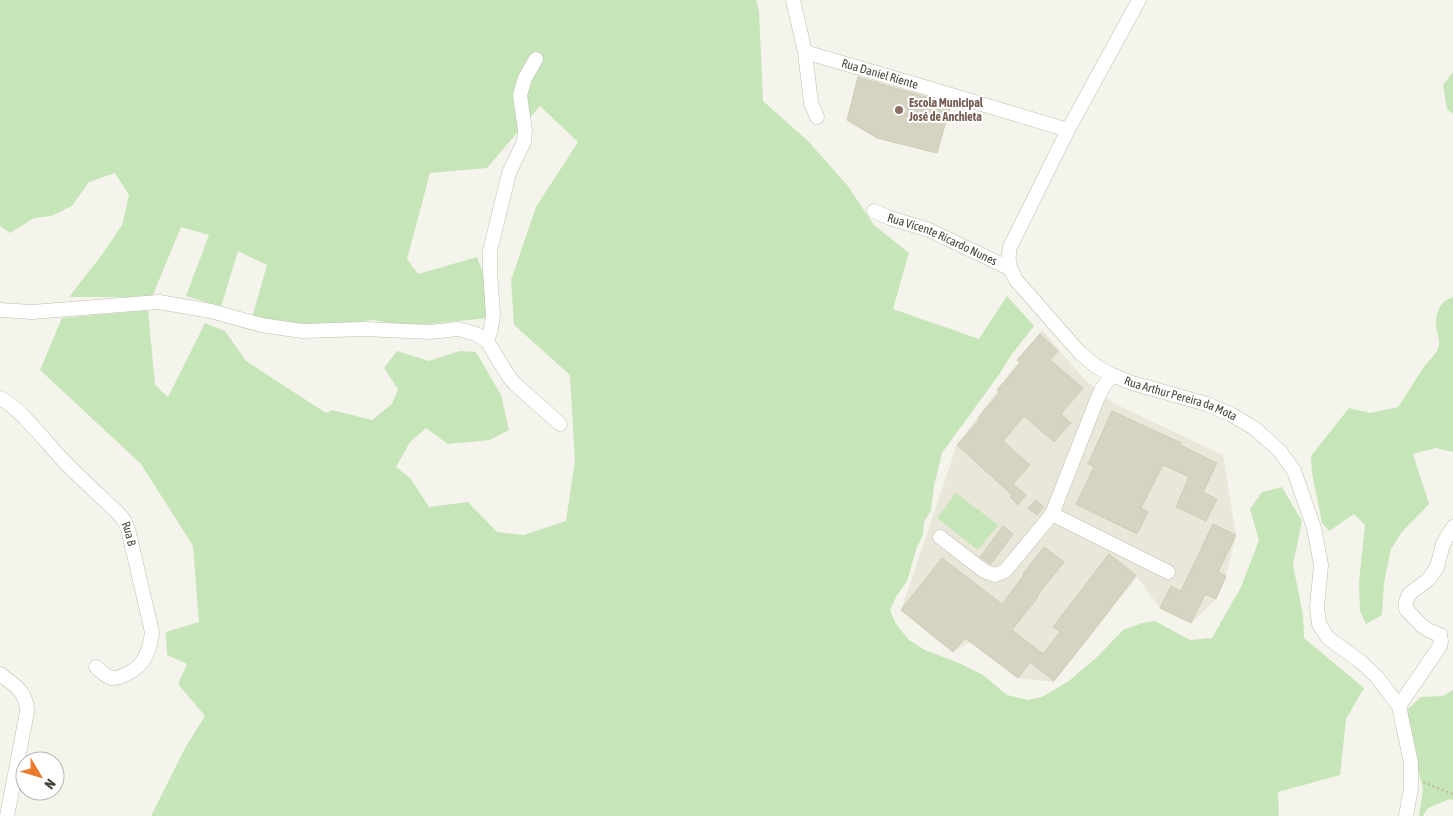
<svg xmlns="http://www.w3.org/2000/svg" width="1453" height="816" font-family="'Asap Condensed',sans-serif">
	<style>
		.residential { fill: #e8e7da }
		.green { fill: #c6e5b8 }
		.building { fill: #d5d3c2; stroke: #d0ccb5 }
		.lines { fill: none; stroke-linecap: round; stroke-linejoin: round }
		.minor-casing { stroke: #c0beae; stroke-width: 15 }
		.path { stroke: #c0bda1; stroke-width: 2; stroke-dasharray: 2.5 2.5; stroke-linecap: butt }
		.minor { stroke: #fff; stroke-width: 14 }
		.education-dot { fill: #8d6e63; stroke: #fff; stroke-width: 2 }
		.labels { text-anchor: middle; stroke-width: 4; stroke-linejoin: round; paint-order: stroke }
		.street-label { font-size: 12px; fill: #48463a; stroke: #fff }
		.education-label { font-size: 12px; font-weight: bold; fill: #785e54; stroke: #fff; text-anchor: start }
	</style>
	<rect width="100%" height="100%" fill="#f5f4ec"/>
	<polygon class="residential" points="1042,330 1085,380 1113,403 1223,455 1236,535 1226,576 1216,599 1191,623 1160,608 1137,577 1053,682 1018,678 971,642 953,652 901,610 957,445"/>
	<g class="green">
		<polygon points="0,0 756,0 759,11 763,101 808,141 847,185 874,225 909,253 893,309 979,339 1007,296 1034,326 1012,354 1000,373 942,453 934,486 931,510 924,522 923,535 917,547 907,581 896,597 890,610 896,624 909,640 925,650 959,663 983,675 1007,695 1028,700 1042,697 1069,681 1097,657 1123,630 1142,623 1155,621 1190,640 1212,638 1241,587 1259,540 1250,509 1262,492 1282,487 1302,521 1293,565 1303,615 1304,638 1364,688 1346,719 1340,775 1278,792 1279,816 151,816 185,748 205,716 178,684 187,664 167,655 166,632 199,622 193,546 141,464 40,370 62,318 148,310 155,385 168,397 205,323 225,331 246,361 326,413 332,410 372,420 392,404 398,389 384,368 397,351 429,361 460,351 476,352 501,395 509,430 490,440 448,444 426,428 410,442 396,467 410,478 429,507 468,502 497,532 524,535 566,521 575,461 570,375 514,325 511,280 536,207 578,142 540,106 487,168 430,173 407,259 418,274 477,257 489,290 488,318 410,326 372,320 327,328 252,318 267,265 238,251 221,307 186,296 209,235 181,227 152,297 69,297 101,256 122,225 129,195 115,173 89,182 72,206 51,216 34,218 10,233 0,226"/>
		<polygon points="1453,72 1453,114 1447,109 1443,85"/>
		<path d="M1453,297V452L1436,448L1413,454L1429,504L1402,532L1391,549L1384,583L1382,615L1366,624L1360,611L1359,582L1365,525L1354,514L1329,531L1322,523L1312,473L1311,456L1349,408L1370,413L1398,407C1407,394 1415,380 1424,367C1429,360 1438,353 1439,344C1440,339 1437,333 1436,328C1435,315 1439,301 1453,297Z"/>
		<polygon points="956,493 998,525 978,550 937,518"/>
		<polygon points="1453,690 1453,800 1450,799 1428,808 1423,816 1419,816 1423,789 1411,739 1407,710 1421,697 1443,696"/>
	</g>
	<g class="building">
		<polygon points="858,77 951,104 937,153 877,138 847,120"/>
		<polygon points="1040,334 1058,351 1050,360 1083,388 1061,414 1071,423 1054,442 1024,416 1003,441 1030,465 1013,484 1026,495 1018,505 1010,497 1012,495 957,445 980,419 978,418 1000,392 997,390 1020,363 1017,360"/>
		<polygon points="1112,411 1181,443 1180,445 1217,463 1203,492 1217,499 1206,521 1176,507 1189,477 1163,465 1141,508 1148,512 1137,534 1076,504 1094,467 1088,464"/>
		<polygon points="1036,500 1044,507 1037,515 1028,508"/>
		<polygon points="1213,524 1236,535 1218,572 1226,576 1216,599 1205,594 1191,623 1160,608 1171,586 1181,591"/>
		<polygon points="1003,526 1013,534 991,564 980,557"/>
		<polygon points="1044,547 1064,562 1037,596 1038,597 1012,630 1043,654 1060,632 1053,627 1109,554 1136,575 1095,629 1054,681 1030,662 1018,678 965,638 953,652 901,610 942,558 1002,604 1024,575 1023,574"/>
	</g>
	<g class="lines">
		<g class="minor-casing">
			<g id="minor">
				<polyline points="793,0 805,52 811,103 817,117"/>
				<path id="s1" d="M1139,0L1068,130L1010,247C1007,262 1009,267 1016,280L1080,353L1097,367L1112,375L1132,383L1207,404L1232,415L1254,428L1280,451L1294,471L1314,528L1321,565L1317,607L1319,624L1328,638L1361,662L1377,677L1399,706L1411,763V788L1406,816"/>
				<path id="s2" d="M805,52L948,94L1068,130"/>
				<path id="s3" d="M874,211L890,218L929,230L1009,268"/>
				<polyline points="0,310 32,312 159,302 211,311 261,325 302,331 363,329 430,332 458,329 476,334 487,341 509,377 515,384 560,424"/>
				<polyline points="487,341 491,329 493,315 490,271 490,251 509,173 524,142 525,130 520,95 525,78 536,59"/>
				<path id="s4" d="M0,398C18,406 46,442 61,458C79,477 98,494 117,512L124,520L128,529L152,632C151,642 148,654 142,662C137,669 121,679 112,678C106,677 101,671 96,667"/>
				<polyline points="1052,514 1168,572"/>
				<polyline points="940,537 984,571 995,575 1005,571 1052,514 1098,397 1103,387 1112,375"/>
				<path d="M0,674C14,685 27,691 27,712L7,816"/>
				<polyline points="1399,706 1440,646 1441,641 1440,635 1430,631 1421,625 1406,609 1406,602 1409,594 1429,579 1437,567 1443,544 1453,527"/>
			</g>
		</g>
		<polyline class="path" points="1423,782 1453,794"/>
		<use href="#minor" class="minor"/>
	</g>
	<circle class="education-dot" cx="899" cy="110" r="5"/>
	<g class="labels">
		<g class="street-label">
			<text dy="4" stroke="none"><textPath href="#s2" startOffset="78">Rua Daniel Riente</textPath></text>
			<text dy="4" stroke="none"><textPath href="#s3" startOffset="74">Rua Vicente Ricardo Nunes</textPath></text>
			<text dy="4" stroke="none"><textPath href="#s1" startOffset="522">Rua Arthur Pereira da Mota</textPath></text>
			<text dy="4" stroke="none"><textPath href="#s4" startOffset="189">Rua B</textPath></text>
		</g>
		<g class="education-label">
			<text x="909" y="107">Escola Municipal<tspan x="909" dy="14">José de Anchieta</tspan></text>
		</g>
	</g>
	<g transform="translate(40 776) rotate(128)"><circle r="24" fill="#ffffff" stroke="#b6b5b0"/>
	<path d="M0-4L9 19L0 12L-9 19Z" fill="#ea782d"/>
	<text y="-8" font-size="14" font-weight="bold" text-anchor="middle" fill="#48463a">N</text>
	</g>
</svg>
